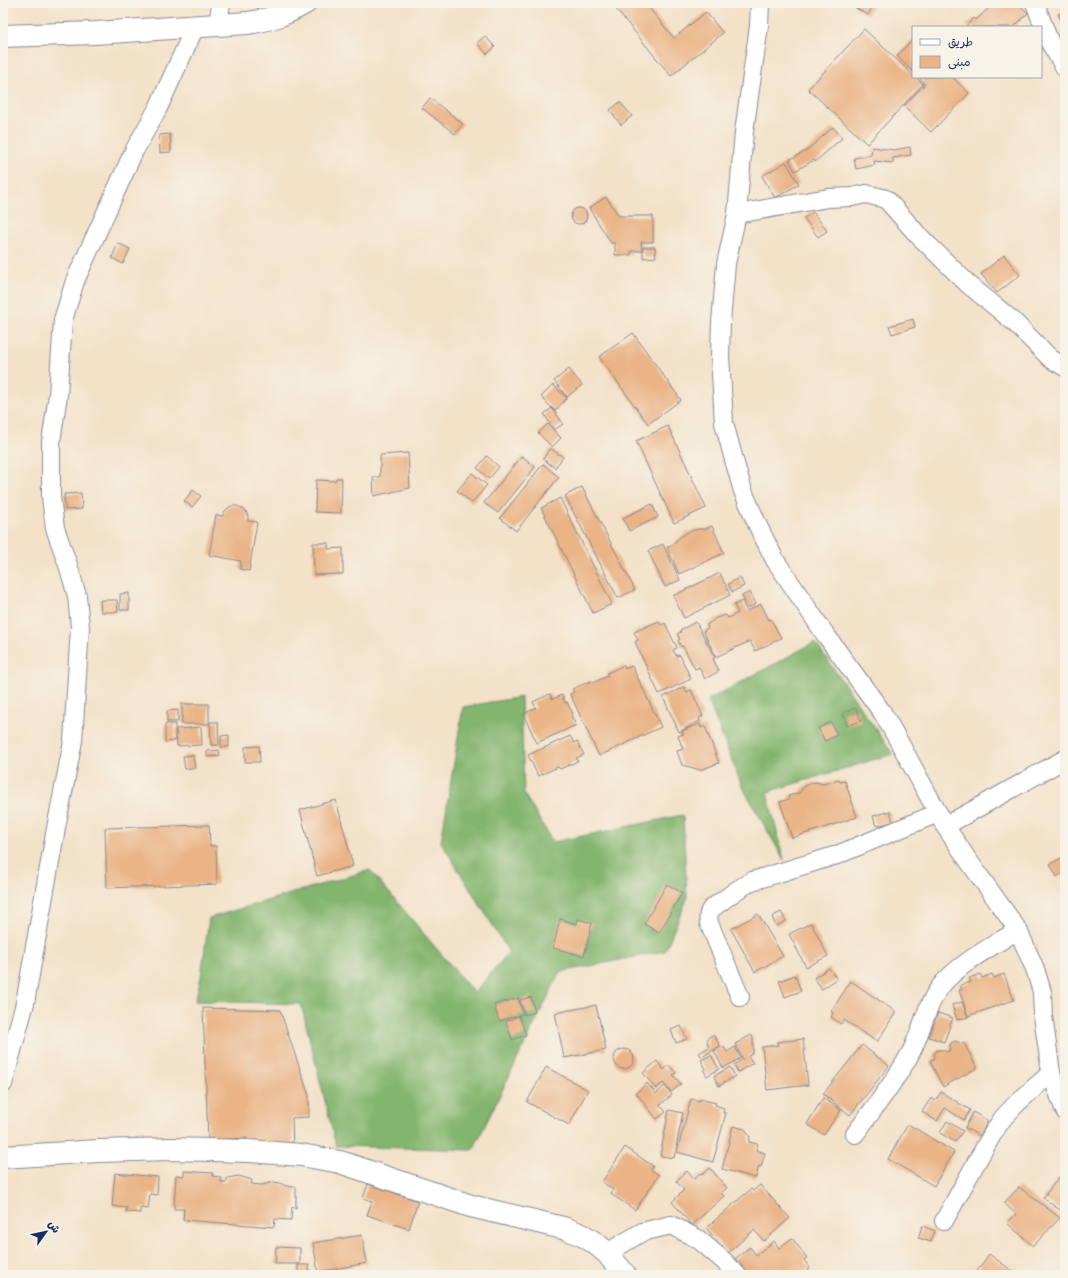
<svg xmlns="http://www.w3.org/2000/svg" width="1068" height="1278" font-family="Dekko,'Playpen Sans Arabic',sans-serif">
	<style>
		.forest { fill: #84b56e; stroke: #507266 }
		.building { fill: #eab486 }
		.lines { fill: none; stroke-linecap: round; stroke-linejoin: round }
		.minor-casing { stroke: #878893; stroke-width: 20 }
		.tertiary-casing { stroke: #878893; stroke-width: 24 }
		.minor { stroke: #fff; stroke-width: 18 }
		.tertiary { stroke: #fff; stroke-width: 22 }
	</style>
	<rect width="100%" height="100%" fill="#f7f3e8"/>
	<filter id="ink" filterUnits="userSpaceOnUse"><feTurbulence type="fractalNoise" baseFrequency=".025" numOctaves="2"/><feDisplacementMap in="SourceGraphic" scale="8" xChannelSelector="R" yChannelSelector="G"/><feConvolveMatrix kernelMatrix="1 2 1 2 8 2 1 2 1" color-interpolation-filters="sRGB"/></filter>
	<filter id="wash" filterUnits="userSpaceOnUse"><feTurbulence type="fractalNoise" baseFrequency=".012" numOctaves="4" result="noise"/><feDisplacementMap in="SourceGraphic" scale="16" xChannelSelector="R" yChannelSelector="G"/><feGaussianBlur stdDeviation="0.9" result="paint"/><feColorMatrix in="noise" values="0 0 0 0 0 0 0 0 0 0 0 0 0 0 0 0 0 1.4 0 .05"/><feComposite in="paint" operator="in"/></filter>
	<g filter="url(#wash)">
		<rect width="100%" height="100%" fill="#f3e1c8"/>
		<g class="forest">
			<polygon points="815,642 893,754 767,792 784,860 741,784 708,700"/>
			<polygon points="521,697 524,794 553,842 683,815 687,899 665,951 560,972 473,1150 336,1146 301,1004 195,1001 201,977 209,918 370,870 474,993 509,952 441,842 463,707"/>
		</g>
		<g id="blocks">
			<g class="building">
				<polygon points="611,3 645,3 674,38 706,12 723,33 671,76"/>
				<polygon points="725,3 746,3 746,6 726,7"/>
				<polygon points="857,3 875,3 868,15 854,7"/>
				<polygon points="994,3 1018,3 1028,13 1014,27 965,27 974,18 976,20"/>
				<polygon points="1065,11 1065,29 1058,14"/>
				<polygon points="864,29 913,75 913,77 916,77 923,84 867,144 808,89"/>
				<polygon points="485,36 495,47 487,54 477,43"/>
				<polygon points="913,39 913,72 897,56"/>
				<polygon points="919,77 952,77 969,93 931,132 904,106 925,84"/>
				<polygon points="430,98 463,124 455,134 422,108"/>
				<polygon points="620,102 632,116 621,125 610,110"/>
				<polygon points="833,127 842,138 815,162 814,160 795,171 789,160 806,151"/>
				<polygon points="170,134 171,152 160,153 159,135"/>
				<polygon points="872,147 894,150 910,147 911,155 893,158 893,163 874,161 875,165 856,169 854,158 871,155"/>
				<polygon points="786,162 799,184 775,198 762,176"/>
				<polygon points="606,197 619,216 653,216 653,242 641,242 642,251 631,251 631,255 615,255 615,243 611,243 589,208"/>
				<circle cx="579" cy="216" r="8"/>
				<polygon points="813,212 827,231 818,237 804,218"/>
				<polygon points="118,243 130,249 123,264 112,258"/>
				<polygon points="643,247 655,247 656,257 643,258"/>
				<polygon points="1004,255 1020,275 997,293 981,274"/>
				<polygon points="913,319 915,327 892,334 889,326"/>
				<polygon points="633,333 681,400 648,424 599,357"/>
				<polygon points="569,369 582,385 567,397 554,381"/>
				<polygon points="553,385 567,398 555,411 541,397"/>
				<polygon points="552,408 563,424 554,430 544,414"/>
				<polygon points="548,424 561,438 552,447 538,433"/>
				<polygon points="668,426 706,508 674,523 636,441"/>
				<polygon points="550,448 563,457 555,468 543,459"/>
				<polygon points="408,453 410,488 374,496 373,477 380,477 380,455"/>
				<polygon points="487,456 499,467 489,479 477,468"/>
				<polygon points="522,456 535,467 498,513 484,503"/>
				<polygon points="543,464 559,477 516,531 500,518"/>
				<polygon points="472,473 487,485 472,503 457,491"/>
				<polygon points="336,478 342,478 341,513 315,512 316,480 335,481"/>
				<polygon points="582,487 635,590 618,598 565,496"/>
				<polygon points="193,490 201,496 192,507 184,501"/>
				<polygon points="81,493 82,509 65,510 64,494"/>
				<polygon points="560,498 612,604 593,613 541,508"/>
				<polygon points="652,504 658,517 629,531 623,518"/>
				<polygon points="232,506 237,506 242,508 246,511 248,516 248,521 257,522 249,571 240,569 241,561 209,555 216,515 223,516 224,512 228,508"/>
				<polygon points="712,526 724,553 679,574 667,547 672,545 679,538 688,532 698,529 706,529"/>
				<polygon points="313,543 328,543 328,549 343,548 343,574 314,575"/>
				<polygon points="663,544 680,580 665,587 648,551"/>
				<polygon points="720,573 730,595 684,618 673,596"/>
				<polygon points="740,577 744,586 732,592 728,584"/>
				<polygon points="750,592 756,604 748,608 742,596"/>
				<polygon points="129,593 129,610 120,610 120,594"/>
				<polygon points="100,600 117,600 118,612 101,612"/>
				<polygon points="742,601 747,611 761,604 769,620 771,619 781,638 755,651 750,641 716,657 703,631 708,628 707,625 716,618 726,615 728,618 738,613 734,605"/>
				<polygon points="659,621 661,625 665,623 677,648 673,650 676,656 680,655 691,679 659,694 635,642 638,640 634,632"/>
				<polygon points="696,622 715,658 713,659 719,671 705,679 699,667 695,669 683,646 681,647 678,640 680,639 677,634 681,632 680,630"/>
				<polygon points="624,665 625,669 632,666 661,727 599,756 570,694 574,692 572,689 591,681 592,683 608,676 607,673"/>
				<polygon points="684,687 687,692 691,690 703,716 699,718 700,721 679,732 663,697"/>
				<polygon points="550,694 552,699 562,695 565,703 567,702 573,714 571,715 576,725 537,743 523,714 536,708 533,702"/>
				<rect x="182" y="704" width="27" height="20"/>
				<polygon points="856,708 861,721 847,726 843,713"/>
				<polygon points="178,710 178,722 167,722 167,711"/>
				<polygon points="210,722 218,722 219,745 211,745"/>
				<polygon points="831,722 837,735 825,741 818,728"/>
				<polygon points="165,724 175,724 175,741 165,742"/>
				<polygon points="700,724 701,728 705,726 719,763 700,770 682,765 677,751 683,749 678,736 683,734 682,731"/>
				<polygon points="201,727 202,745 177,746 176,729"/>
				<polygon points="229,735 229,747 221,747 221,736"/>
				<polygon points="570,736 574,743 577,741 584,755 576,758 578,761 560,769 558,767 538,776 528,755"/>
				<polygon points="259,746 260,762 245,762 245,747"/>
				<polygon points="219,750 220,756 207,757 207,751"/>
				<polygon points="193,755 195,768 185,769 183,756"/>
				<polygon points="839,780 840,782 845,781 857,817 792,838 780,802 789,799 788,796 799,793 805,786 811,783 816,782 823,784"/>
				<polygon points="336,800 353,866 317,876 300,810"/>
				<polygon points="890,811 893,822 876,826 873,816"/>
				<polygon points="209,825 210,846 216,846 217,884 107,888 105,828"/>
				<polygon points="1065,856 1065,872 1057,877 1050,864"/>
				<polygon points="667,884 682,893 659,933 644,924"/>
				<polygon points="781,912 786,921 776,926 772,917"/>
				<polygon points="758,914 783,956 755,972 731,929"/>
				<polygon points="560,919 577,924 578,919 592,923 584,956 553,948"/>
				<polygon points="811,923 828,956 806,967 789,934"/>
				<polygon points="829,968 837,979 822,989 814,978"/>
				<polygon points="980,974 982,978 992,974 994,978 1004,974 1014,1000 968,1016 959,990 962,990 960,985 971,982 969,978"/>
				<polygon points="795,975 801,991 785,997 779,981"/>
				<polygon points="851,981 896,1012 877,1042 844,1020 841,1024 831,1017 833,1013 831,1011"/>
				<polygon points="531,997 535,1012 525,1015 520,1000"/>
				<polygon points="518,998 523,1014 499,1021 494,1005"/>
				<polygon points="962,1002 968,1017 957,1020 952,1005"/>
				<polygon points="596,1005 606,1050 564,1058 555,1013"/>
				<polygon points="203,1008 280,1010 309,1096 309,1117 292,1118 293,1150 247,1144 247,1138 208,1140"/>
				<polygon points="938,1013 953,1018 944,1042 929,1037"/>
				<polygon points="519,1016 526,1035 512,1040 506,1021"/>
				<polygon points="681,1026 687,1039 676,1043 671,1030"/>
				<polygon points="713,1035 715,1037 720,1046 702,1057 699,1053 709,1047 707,1042 708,1041 708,1038 710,1036"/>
				<polygon points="751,1035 753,1037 753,1053 748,1056 753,1063 738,1072 734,1065 743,1059 735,1044"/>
				<polygon points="803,1039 808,1085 767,1090 762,1047 778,1045 777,1042"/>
				<polygon points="955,1041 958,1042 961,1044 964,1043 977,1068 943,1087 930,1061 935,1058 934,1055 937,1050 944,1050 946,1052 950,1050 950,1046 951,1043"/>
				<polygon points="862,1045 889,1066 850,1115 823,1094"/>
				<polygon points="723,1046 727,1052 735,1047 741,1058 723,1068 714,1051"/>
				<circle cx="624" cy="1059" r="10"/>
				<polygon points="711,1055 719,1069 707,1076 704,1071 706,1069 701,1060"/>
				<polygon points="657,1061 664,1070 669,1065 676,1073 673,1075 681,1084 671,1092 663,1083 656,1089 643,1073"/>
				<polygon points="546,1067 588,1090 569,1125 527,1102"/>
				<polygon points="730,1067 735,1076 719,1086 714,1076"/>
				<polygon points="647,1083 656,1094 665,1086 672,1095 660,1105 666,1112 657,1119 636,1093"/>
				<polygon points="941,1092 970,1110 964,1120 945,1108 937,1121 922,1112 931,1098 935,1101"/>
				<polygon points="823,1098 841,1110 824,1135 807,1124"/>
				<polygon points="691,1099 700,1101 700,1099 716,1103 715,1105 724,1108 723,1113 726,1113 713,1162 677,1152"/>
				<polygon points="669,1110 683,1113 674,1158 660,1156"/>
				<polygon points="973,1112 988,1121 980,1136 965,1128"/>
				<polygon points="947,1121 963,1131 955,1142 940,1133"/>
				<polygon points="908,1124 954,1152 934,1186 888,1159"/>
				<polygon points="733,1126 745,1129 750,1137 749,1142 758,1144 756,1150 765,1153 761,1167 759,1166 756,1178 722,1169"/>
				<polygon points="625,1147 653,1166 651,1170 659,1175 635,1210 611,1194 613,1190 602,1182"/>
				<polygon points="710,1168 727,1188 721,1193 724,1196 692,1225 672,1202 684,1190 676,1181 687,1171 694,1179 700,1173 702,1175"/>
				<polygon points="184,1171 213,1173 212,1176 221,1177 221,1182 227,1182 227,1178 239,1176 252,1180 251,1184 262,1185 274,1182 280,1183 286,1186 296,1187 296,1208 292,1207 291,1220 275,1219 274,1227 183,1220 184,1209 174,1209 176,1175 184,1176"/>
				<polygon points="115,1173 158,1177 157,1195 150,1194 148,1209 140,1208 140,1213 126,1212 127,1208 112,1206"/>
				<polygon points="1059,1177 1065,1181 1065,1203 1060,1210 1043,1198"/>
				<polygon points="368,1184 418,1201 409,1229 367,1215 372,1201 363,1198"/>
				<polygon points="760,1185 790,1218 764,1241 754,1230 728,1253 706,1228 751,1189 753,1191"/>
				<polygon points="1019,1187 1060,1218 1033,1246 1007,1223 1016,1214 1004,1203"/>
				<polygon points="922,1226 935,1231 931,1242 918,1238"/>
				<polygon points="362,1235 367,1263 318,1272 313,1243"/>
				<polygon points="792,1238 807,1258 804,1260 810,1268 803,1273 804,1275 745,1275 734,1260 750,1247 756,1255 774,1241 779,1248"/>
				<polygon points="276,1247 300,1248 300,1264 275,1264"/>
				<polygon points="989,1254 1018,1275 974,1275"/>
				<rect x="298" y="1265" width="11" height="10"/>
			</g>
		</g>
	</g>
	<g filter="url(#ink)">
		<use href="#blocks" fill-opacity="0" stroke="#878893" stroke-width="1"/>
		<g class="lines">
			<g class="minor-casing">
				<g id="minor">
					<polyline points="760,3 759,26 744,132 737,214 726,264 721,322 720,356 724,423 734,460 743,491 758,526 775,560 825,634 882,712 897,738 945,826 968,860 1018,930 1035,969 1042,992 1043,1016 1051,1073 1065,1111"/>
					<polyline points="1035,3 1049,41 1065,68"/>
					<polyline points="218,25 221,3"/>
					<polyline points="737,214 828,198 852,197 866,194 886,199 918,235 968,284 1013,321 1051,359 1065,367"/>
					<polyline points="945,826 1065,759"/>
					<path d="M740,997L709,923C708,917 708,914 711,909L737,890L752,881L837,855L938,813"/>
					<polyline points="3,1084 25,1003 56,828 73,741 80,627 77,596 69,568 55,528 51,497 51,442 58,395 63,320 75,281 134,151 158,108 195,27"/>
					<path d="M855,1134C874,1108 895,1082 910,1054C922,1032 925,1007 940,987C959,963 993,946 1018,930"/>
					<polyline points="944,1221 976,1163 993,1133 1003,1118 1017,1103 1051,1073"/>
					<polyline points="607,1253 642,1232 671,1225 698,1239 725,1262 737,1275"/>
				</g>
			</g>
			<g class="tertiary-casing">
				<g id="tertiary">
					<path d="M3,36L95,33L248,23C272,19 284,15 305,3"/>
					<polyline points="3,1157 98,1151 170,1149 249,1151 301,1155 340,1162 471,1206 567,1229 584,1236 595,1243 607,1253 625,1275"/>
				</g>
			</g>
			<use href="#minor" class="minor"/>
			<use href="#tertiary" class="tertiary"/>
		</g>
	</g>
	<rect width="1068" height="1278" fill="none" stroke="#f7f3e8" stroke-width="16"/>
	<rect x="912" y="26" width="130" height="52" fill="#f7f3e8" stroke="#9fa5b1"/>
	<rect x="920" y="39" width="20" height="6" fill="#ffffff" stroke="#9fa5b1"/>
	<text x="948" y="46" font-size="12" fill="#1b2f5e">طريق</text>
	<rect x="920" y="56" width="20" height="12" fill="#eab486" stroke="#9fa5b1"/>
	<text x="948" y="66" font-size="12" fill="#1b2f5e">مبنى</text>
	<g transform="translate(46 1232) rotate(57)" stroke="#f7f3e8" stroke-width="3" paint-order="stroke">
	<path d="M0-3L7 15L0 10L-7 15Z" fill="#1b2f5e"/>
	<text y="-6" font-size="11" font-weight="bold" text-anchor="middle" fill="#1b2f5e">ش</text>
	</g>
</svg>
